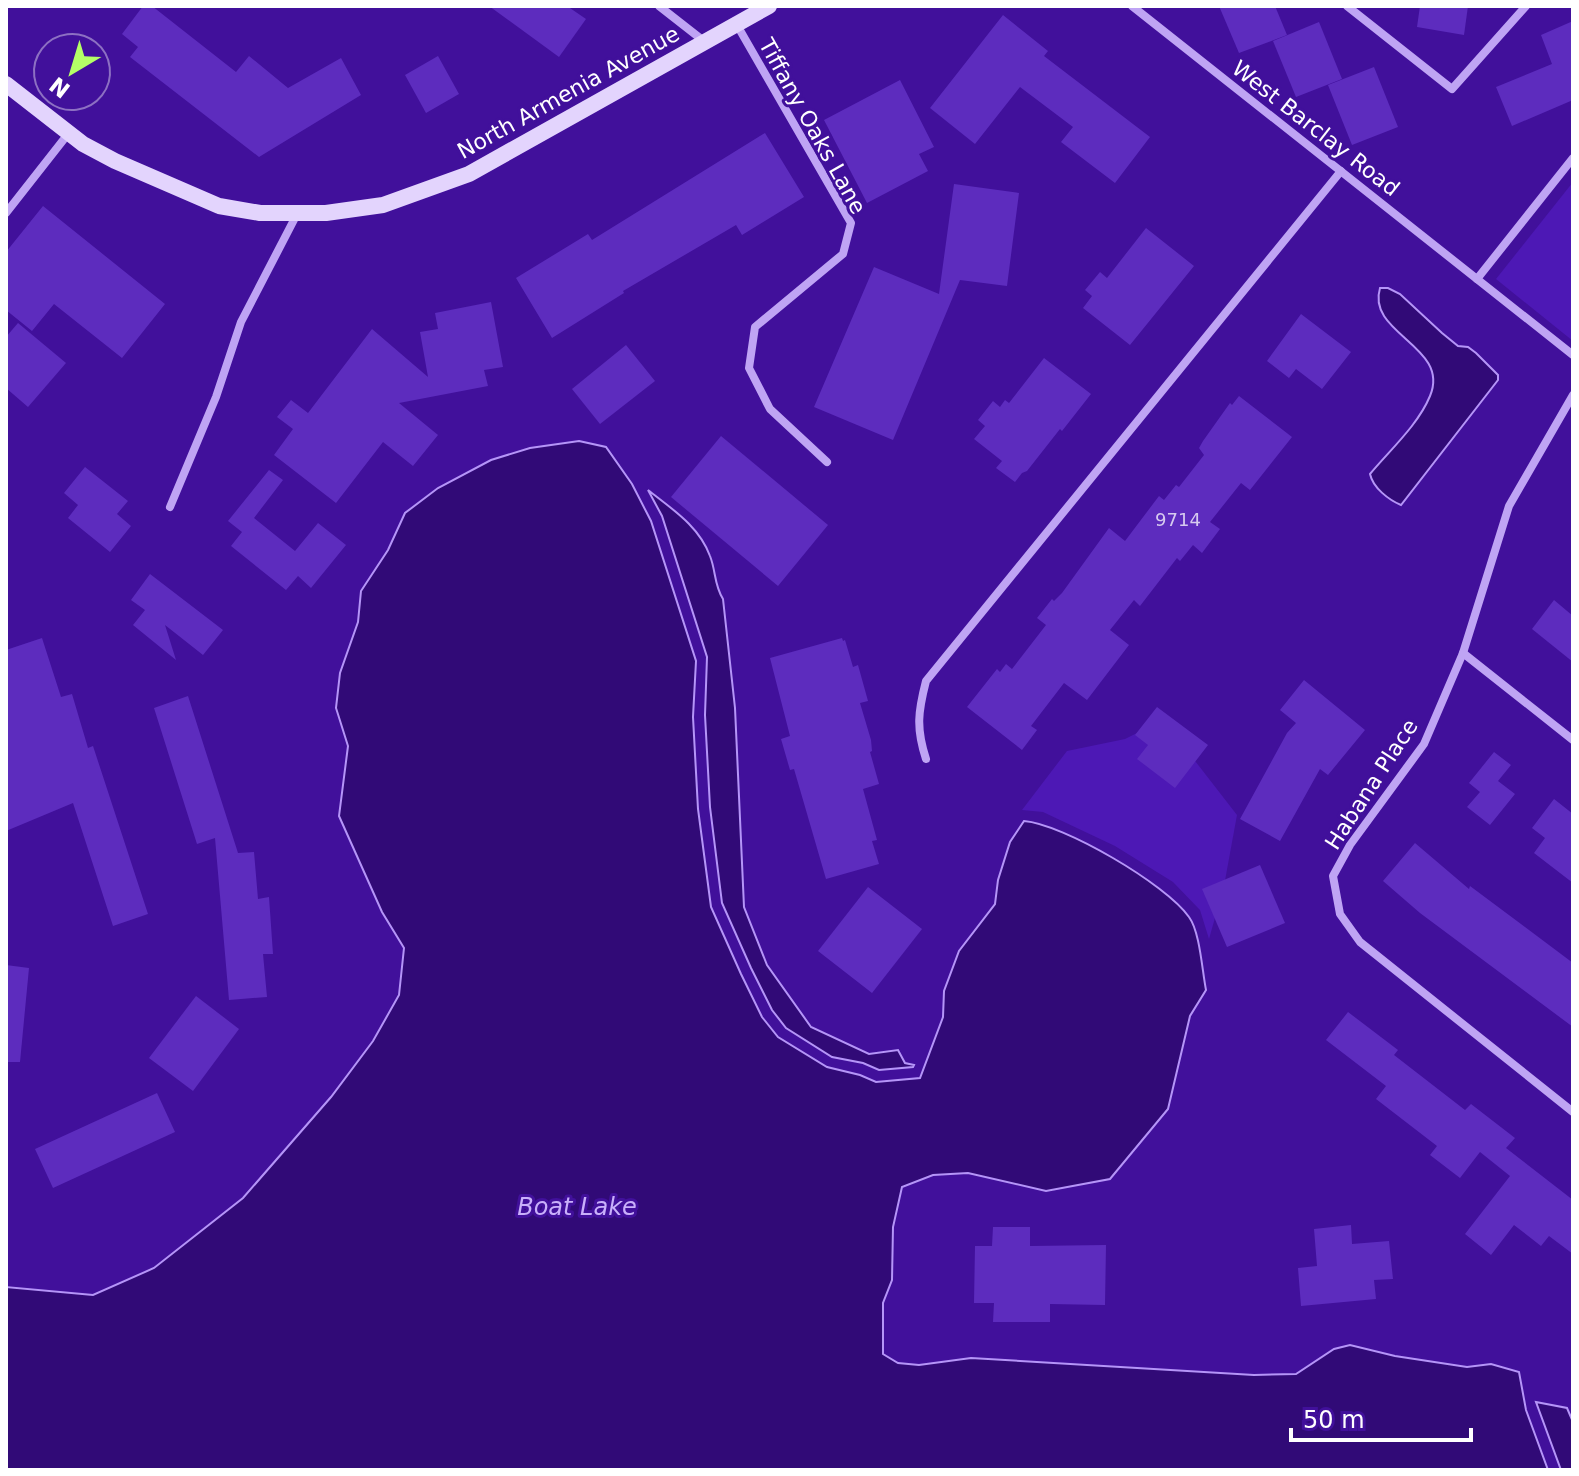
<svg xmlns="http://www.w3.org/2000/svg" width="1579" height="1476" font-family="'DejaVu Sans',sans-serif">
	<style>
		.green { fill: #4d18b5 }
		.water { fill: #310a77; stroke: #b595f8; stroke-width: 2 }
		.building { fill: #5d2cbe }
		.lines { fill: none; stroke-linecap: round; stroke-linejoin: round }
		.minor { stroke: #bfa4f4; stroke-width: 8 }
		.secondary { stroke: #e3d4fd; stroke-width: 16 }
		.labels { text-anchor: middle; stroke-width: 6; stroke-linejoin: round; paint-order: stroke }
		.number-label { font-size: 18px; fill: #d6caef }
		.street-label { font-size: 22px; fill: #fff; stroke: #41109b }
		.water-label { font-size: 24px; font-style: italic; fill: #c9b0fb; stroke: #41109b }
	</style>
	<rect width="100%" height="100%" fill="#41109b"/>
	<g class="green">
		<polygon points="1573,182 1573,341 1496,279"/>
		<polygon points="1139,732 1192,757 1237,815 1224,886 1209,939 1200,910 1173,882 1115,846 1043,812 1022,810 1067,751 1125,739"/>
	</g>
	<g class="water">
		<path d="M1380,288H1388L1400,294L1442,333L1458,346L1468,347L1476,353L1498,375V380L1401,505C1389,500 1373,488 1370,474C1390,450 1418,425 1430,396C1451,346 1366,334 1380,288Z"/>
		<path d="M579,441L606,447L632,484L651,521L696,661L693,717L698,809L711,907L741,974L762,1017L778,1037L827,1067L860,1075L876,1082L920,1078L943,1017L944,991L959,951L995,904L998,880L1010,842L1024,821C1063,824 1166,884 1189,917C1200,932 1202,970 1206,990L1190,1016L1168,1109L1110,1179L1046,1191L968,1173L933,1175L902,1187L893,1227L892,1280L883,1303V1354L898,1363L919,1365L971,1358L1254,1375L1296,1374L1334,1349L1350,1345L1395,1356L1467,1367L1491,1364L1519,1372L1526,1410L1548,1470H6V1287L93,1295L154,1268L243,1198L331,1097L373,1041L399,995L404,948L382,912L339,816L348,746L336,708L340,673L358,622L361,591L388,550L405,513L438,488L491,460L530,448Z"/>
		<path d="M648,490C672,509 699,526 710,556C716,571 714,585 723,599L735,708L744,907L767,965L811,1027L869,1054L898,1050L905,1063L914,1065L913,1067L879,1070L863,1063L832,1057L786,1028L772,1010L751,968L722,903L710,807L705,715L707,657L662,516Z"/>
		<polygon points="1536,1402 1567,1408 1573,1422 1573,1470 1561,1470"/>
	</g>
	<g class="building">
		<polygon points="143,6 152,6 236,72 249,56 288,88 341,58 361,95 259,157 130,57 138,47 122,34"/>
		<polygon points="489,6 567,6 586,19 559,57"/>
		<polygon points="1219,6 1275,6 1287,35 1239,53"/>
		<polygon points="1420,6 1468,6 1464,35 1417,27"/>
		<polygon points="1003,15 1048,51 1044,56 1150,137 1115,183 1061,142 1073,127 1020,87 975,144 930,108"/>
		<polygon points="1573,21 1573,100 1512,126 1496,87 1552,64 1541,35"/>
		<polygon points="1319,22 1342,79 1296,97 1273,41"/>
		<polygon points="438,56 459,94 426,113 405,75"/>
		<polygon points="1374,67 1398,127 1352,145 1328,85"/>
		<polygon points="900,80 934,147 919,154 928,171 867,203 824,120"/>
		<polygon points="765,133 804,197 742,235 736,225 623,291 624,293 552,338 516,278 588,234 592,240"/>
		<polygon points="954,184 1019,193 1007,286 960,280 893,440 814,407 874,267 939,294"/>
		<polygon points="43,206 165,304 122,358 54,304 32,331 6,310 6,252"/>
		<polygon points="1146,228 1194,266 1130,345 1083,308 1092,296 1085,290 1100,272 1107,278"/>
		<polygon points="491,302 503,367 484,370 488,386 399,403 438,435 413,466 383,442 336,503 274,455 293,429 277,417 291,400 308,413 372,329 428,377 420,332 438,329 435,313"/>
		<polygon points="1301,314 1351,352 1322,389 1296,369 1289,378 1267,361"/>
		<polygon points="18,323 66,363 28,407 6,388 6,337"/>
		<polygon points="626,345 655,381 600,424 572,389"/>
		<polygon points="1044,358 1091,394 1062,431 1060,429 1027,471 1022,473 1015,482 996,468 1002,461 974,439 985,426 978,420 993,401 1000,407 1005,400 1009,403"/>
		<polygon points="1239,396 1292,437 1250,490 1241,483 1210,522 1220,529 1202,553 1193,545 1180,561 1177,558 1140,606 1134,600 1110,630 1129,645 1087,700 1064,683 1031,726 1037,730 1022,750 967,707 997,669 1000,672 1006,664 1012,669 1046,625 1037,618 1052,599 1054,601 1062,593 1109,528 1125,541 1159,496 1164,500 1176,485 1179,487 1204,455 1199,448 1203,441 1230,403 1232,405"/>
		<polygon points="721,436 828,525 778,586 671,497"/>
		<polygon points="85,467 128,501 117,514 131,526 110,552 68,518 78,505 64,493"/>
		<polygon points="269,470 283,480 254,518 295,551 318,523 346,545 311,588 298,576 286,590 231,546 242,532 228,521"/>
		<polygon points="150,574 223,630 203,655 165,625 176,660 133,625 145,610 131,600"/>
		<polygon points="1554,600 1573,616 1573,662 1532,629"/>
		<polygon points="42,638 61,697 72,694 88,748 93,746 148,914 113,926 73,803 6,831 6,650"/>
		<polygon points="842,638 843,641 845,640 853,667 858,665 868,701 860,703 871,740 872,751 870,752 879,784 863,789 877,840 872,841 879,864 826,879 794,769 790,770 781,739 790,736 770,658"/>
		<polygon points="1304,680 1365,730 1328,775 1320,769 1280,841 1240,819 1287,733 1296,723 1280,710"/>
		<polygon points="188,696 238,853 254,852 258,899 269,897 273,954 263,954 267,997 229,1000 215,838 197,844 154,708"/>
		<polygon points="1157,707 1208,745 1175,788 1137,759 1148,745 1135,735"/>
		<polygon points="1494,752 1511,765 1498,781 1515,794 1490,825 1467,807 1480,792 1469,783"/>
		<polygon points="1554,799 1573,814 1573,883 1534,853 1545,838 1532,828"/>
		<polygon points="1415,843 1469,889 1470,886 1573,963 1573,1027 1420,913 1383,881"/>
		<polygon points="1260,865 1285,923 1227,947 1202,889"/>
		<polygon points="868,887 922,929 872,993 818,951"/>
		<polygon points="6,965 29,968 20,1062 6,1062"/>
		<polygon points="196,996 239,1029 193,1091 149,1058"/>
		<polygon points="1348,1012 1398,1050 1394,1055 1465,1110 1471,1104 1515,1138 1506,1148 1573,1200 1573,1254 1549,1236 1541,1246 1514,1225 1491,1255 1465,1234 1510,1176 1480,1152 1460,1178 1430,1155 1437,1146 1376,1099 1386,1086 1326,1040"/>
		<polygon points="157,1093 175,1132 53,1188 35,1149"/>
		<polygon points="1351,1225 1352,1244 1389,1241 1393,1279 1374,1280 1376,1299 1301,1306 1298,1268 1317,1266 1314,1229"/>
		<polygon points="993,1227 1030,1227 1030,1246 1106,1245 1105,1305 1050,1304 1050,1322 993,1322 994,1303 974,1303 975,1246 992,1246"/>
	</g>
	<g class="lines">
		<g class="minor">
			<polyline points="659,6 705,42"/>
			<polyline points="1132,6 1573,355"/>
			<polyline points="1347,6 1452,89 1526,6"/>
			<polyline points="737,25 851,223 843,254 755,327 749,368 770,409 827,462"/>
			<polyline points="6,213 68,134"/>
			<polyline points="1477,279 1573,158"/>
			<polyline points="1573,395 1509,506 1463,653 1424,744 1350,845 1333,876 1340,914 1360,942 1573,1112"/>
			<polyline points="170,507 216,397 241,322 297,214"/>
			<polyline points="1463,653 1573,740"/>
			<path d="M926,759C916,728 918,712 926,681L1341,171"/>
		</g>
		<polyline class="secondary" points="6,84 83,144 115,161 219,206 260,213 326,213 383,205 469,174 769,6"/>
	</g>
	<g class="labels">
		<g class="number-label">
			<text x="1178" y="526">9714</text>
		</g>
		<g class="street-label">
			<text transform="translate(568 92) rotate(-29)" y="8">North Armenia Avenue</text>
			<text transform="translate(813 126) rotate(61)" y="8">Tiffany Oaks Lane</text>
			<text transform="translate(1316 128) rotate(38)" y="8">West Barclay Road</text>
			<text transform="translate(1371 784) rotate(-57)" y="8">Habana Place</text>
		</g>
		<g class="water-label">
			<text x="577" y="1215">Boat Lake</text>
		</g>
	</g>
	<rect width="1579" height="1476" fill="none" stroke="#ffffff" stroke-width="16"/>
	<g transform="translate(72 72) rotate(218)"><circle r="38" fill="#41109b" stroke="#8d70c3" stroke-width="2"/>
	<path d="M0-6L14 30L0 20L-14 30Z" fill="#b4ff67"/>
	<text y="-12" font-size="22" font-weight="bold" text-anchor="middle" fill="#ffffff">N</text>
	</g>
	<path d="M1291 1428v12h180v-12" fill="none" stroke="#ffffff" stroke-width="4"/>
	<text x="1303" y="1428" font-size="24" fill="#ffffff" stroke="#41109b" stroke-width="6" paint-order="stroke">50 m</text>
</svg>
